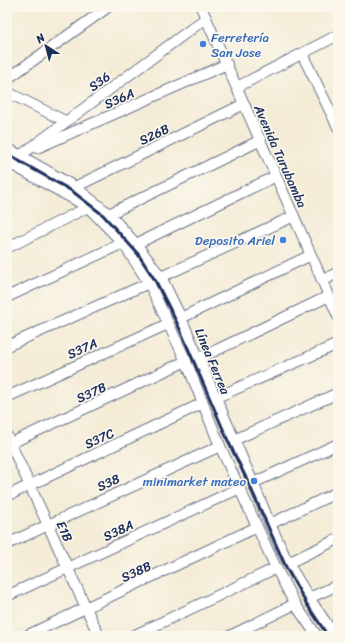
<svg xmlns="http://www.w3.org/2000/svg" width="345" height="643" font-family="Sriracha,sans-serif">
	<style>
		.lines { fill: none; stroke-linecap: round; stroke-linejoin: round }
		.street-casing { stroke: #677188; stroke-width: 12 }
		.street { stroke: #fff; stroke-width: 10 }
		.rail { stroke: #1b2f5e; stroke-width: 3 }
		.shop-dot { fill: #3f7fe0; stroke: #fbf7ec; stroke-width: 1.5 }
		.labels { text-anchor: middle; stroke-width: 3.5; stroke-linejoin: round; paint-order: stroke }
		.shop-label { font-size: 13px; fill: #366cbe; stroke: #fbf7ec; text-anchor: end }
		.street-label { font-size: 13px; fill: #1b2f5e; stroke: #fbf7ec }
	</style>
	<rect width="100%" height="100%" fill="#fbf7ec"/>
	<filter id="ink" filterUnits="userSpaceOnUse"><feTurbulence type="fractalNoise" baseFrequency=".025" numOctaves="2"/><feDisplacementMap in="SourceGraphic" scale="8" xChannelSelector="R" yChannelSelector="G"/><feConvolveMatrix kernelMatrix="1 2 1 2 8 2 1 2 1" color-interpolation-filters="sRGB"/></filter>
	<filter id="wash" filterUnits="userSpaceOnUse"><feTurbulence type="fractalNoise" baseFrequency=".012" numOctaves="4" result="noise"/><feDisplacementMap in="SourceGraphic" scale="16" xChannelSelector="R" yChannelSelector="G"/><feGaussianBlur stdDeviation="0.9" result="paint"/><feColorMatrix in="noise" values="0 0 0 0 0 0 0 0 0 0 0 0 0 0 0 0 0 1.4 0 .05"/><feComposite in="paint" operator="in"/></filter>
	<g filter="url(#wash)">
		<rect width="100%" height="100%" fill="#f4ecd7"/>
	</g>
	<g filter="url(#ink)">
		<g class="lines">
			<g class="street-casing">
				<g id="street">
					<polyline points="201,7 338,316"/>
					<polyline points="302,54 338,127"/>
					<polyline points="7,79 108,7"/>
					<polyline points="237,87 338,35"/>
					<polyline points="7,92 65,121"/>
					<polyline points="7,148 75,187 109,214 136,244 161,277 181,318 253,483 270,524 288,563 309,598 335,636"/>
					<polyline points="37,148 227,64"/>
					<polyline points="17,158 206,18"/>
					<polyline points="7,162 88,207 123,243 149,283 186,361 220,446 276,568 295,604 317,636"/>
					<polyline points="75,187 244,104"/>
					<polyline points="109,214 261,140"/>
					<polyline points="136,244 276,176"/>
					<polyline points="7,248 88,207"/>
					<polyline points="161,277 294,216"/>
					<polyline points="323,281 338,272"/>
					<polyline points="7,297 123,243"/>
					<polyline points="181,318 311,255"/>
					<polyline points="7,346 149,283"/>
					<polyline points="198,359 329,296"/>
					<polyline points="7,397 168,324"/>
					<polyline points="215,398 338,344"/>
					<polyline points="7,436 99,636"/>
					<polyline points="234,440 338,393"/>
					<polyline points="7,445 186,361"/>
					<polyline points="253,483 338,444"/>
					<polyline points="7,496 203,403"/>
					<polyline points="270,524 338,492"/>
					<polyline points="7,544 220,446"/>
					<polyline points="288,563 338,539"/>
					<polyline points="7,596 240,488"/>
					<polyline points="309,598 338,585"/>
					<polyline points="26,636 257,527"/>
					<polyline points="133,636 276,568"/>
					<polyline points="230,636 295,604"/>
				</g>
			</g>
			<use href="#street" class="street"/>
			<polyline class="rail" points="7,154 72,191 103,215 138,254 155,280 178,325 229,443 249,484 286,567 306,603 328,636"/>
		</g>
	</g>
	<g class="shop-dot">
		<circle cx="203" cy="44" r="4"/>
		<circle cx="283" cy="240" r="4"/>
		<circle cx="254" cy="481" r="4"/>
	</g>
	<g class="labels">
		<g class="shop-label">
			<text x="211" y="42" text-anchor="start">Ferretería<tspan x="211" dy="15">San Jose</tspan></text>
			<text x="275" y="245">Deposito Ariel</text>
			<text x="246" y="486">minimarket mateo</text>
		</g>
		<g class="street-label">
			<text transform="translate(99 81) rotate(-36)" y="5">S36</text>
			<text transform="translate(119 98) rotate(-24)" y="5">S36A</text>
			<text transform="translate(154 134) rotate(-26)" y="5">S26B</text>
			<text transform="translate(281 156) rotate(66)" y="5">Avenida Turubamba</text>
			<text transform="translate(82 348) rotate(-24)" y="5">S37A</text>
			<text transform="translate(213 361) rotate(67)" y="5">Línea Ferrea</text>
			<text transform="translate(91 392) rotate(-25)" y="5">S37B</text>
			<text transform="translate(99 438) rotate(-25)" y="5">S37C</text>
			<text transform="translate(108 482) rotate(-24)" y="5">S38</text>
			<text transform="translate(118 530) rotate(-25)" y="5">S38A</text>
			<text transform="translate(65 531) rotate(65)" y="5">E1B</text>
			<text transform="translate(136 571) rotate(-25)" y="5">S38B</text>
		</g>
	</g>
	<rect width="345" height="643" fill="none" stroke="#fbf7ec" stroke-width="24"/>
	<g transform="translate(46 46) rotate(324)" stroke="#fbf7ec" stroke-width="3" paint-order="stroke">
	<path d="M0-3L7 15L0 10L-7 15Z" fill="#1b2f5e"/>
	<text y="-6" font-size="11" font-weight="bold" text-anchor="middle" fill="#1b2f5e">N</text>
	</g>
</svg>
